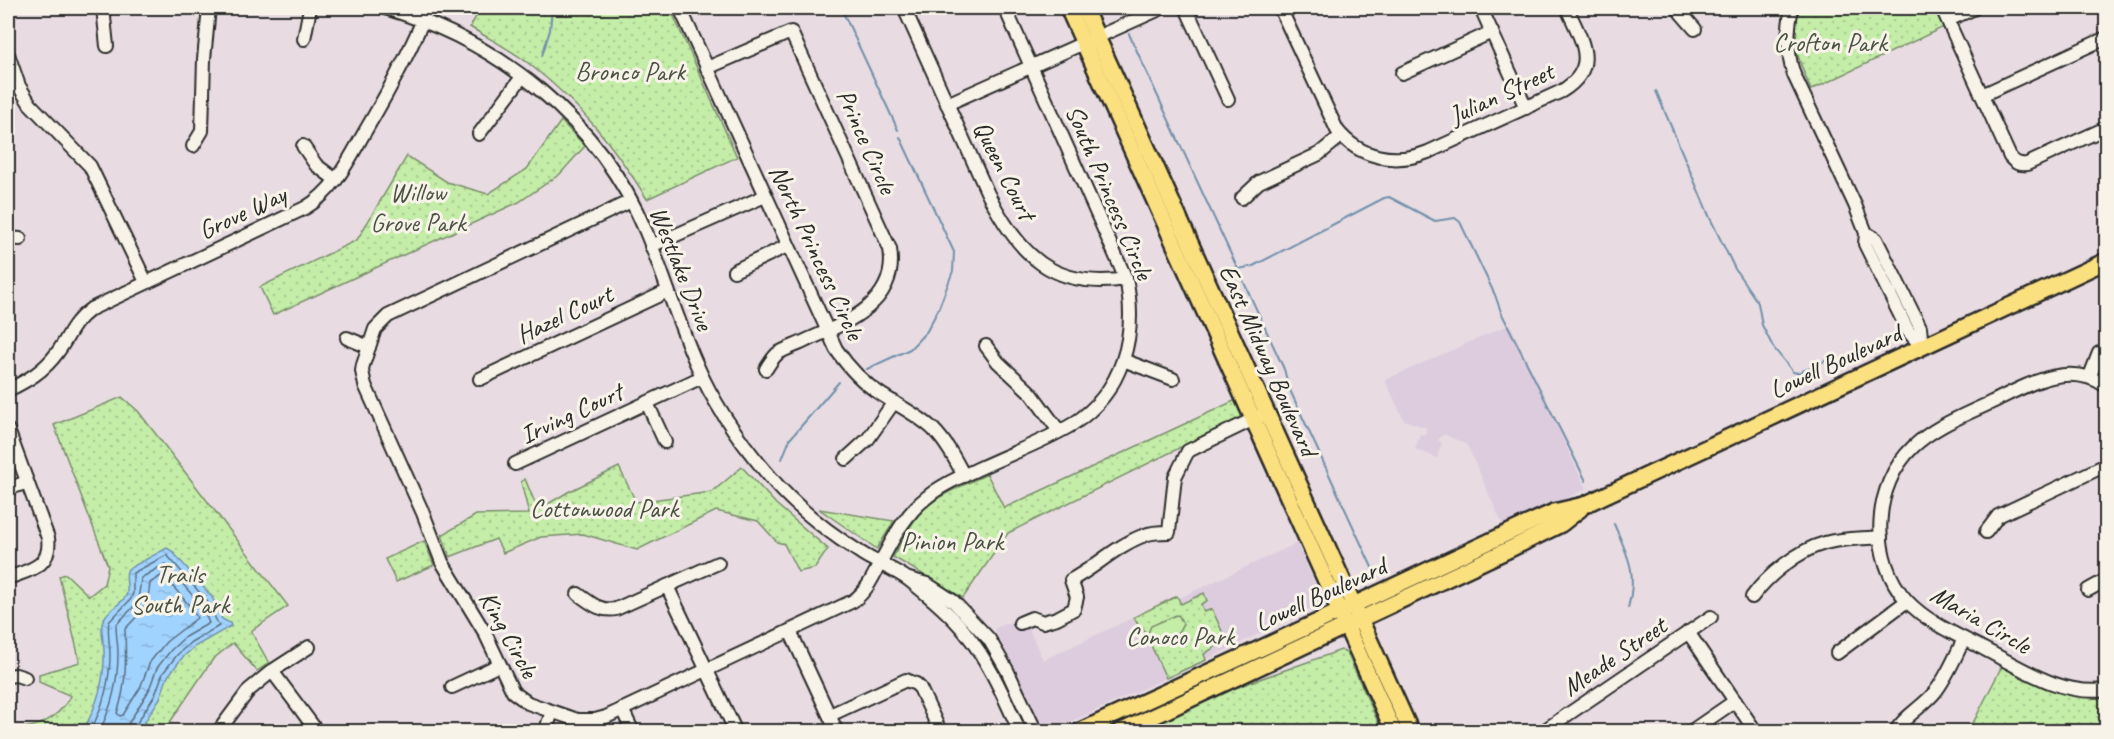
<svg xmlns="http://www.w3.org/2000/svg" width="2114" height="739" font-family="Caveat,sans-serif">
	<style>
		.built { fill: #ddccde }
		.green { fill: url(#green-dots); stroke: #788c6a; stroke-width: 1.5 }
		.pitch { fill: #c4eda8; stroke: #788c6a; stroke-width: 1.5 }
		.water { fill: url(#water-ripples); stroke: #7290aa; stroke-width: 1.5 }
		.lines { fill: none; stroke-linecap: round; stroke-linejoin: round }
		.shore { stroke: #5a6e80; stroke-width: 1.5 }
		.stream { stroke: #7290aa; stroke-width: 2 }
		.minor-casing { stroke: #2b2b2b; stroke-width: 16 }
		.major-casing { stroke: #2b2b2b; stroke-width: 20 }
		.minor { stroke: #f7f3e8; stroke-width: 12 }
		.major { stroke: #fbe080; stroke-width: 15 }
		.labels { text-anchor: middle; stroke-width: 6; stroke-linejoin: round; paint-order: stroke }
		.park-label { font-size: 26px; fill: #4a5244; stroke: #f7f3e8 }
		.street-label { font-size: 26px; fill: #2b2b2b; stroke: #f7f3e8 }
	</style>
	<defs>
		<pattern id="green-dots" width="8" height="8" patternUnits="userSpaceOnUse" patternTransform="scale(1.5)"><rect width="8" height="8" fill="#c4eda8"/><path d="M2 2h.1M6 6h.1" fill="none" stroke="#a9cb91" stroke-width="1.8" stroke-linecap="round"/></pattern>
		<pattern id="water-ripples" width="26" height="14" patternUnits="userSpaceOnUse" patternTransform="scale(1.5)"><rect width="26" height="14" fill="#a1d3ff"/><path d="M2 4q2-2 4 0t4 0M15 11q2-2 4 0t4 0" fill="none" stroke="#8bb5db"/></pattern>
	</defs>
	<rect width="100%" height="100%" fill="#e8dce2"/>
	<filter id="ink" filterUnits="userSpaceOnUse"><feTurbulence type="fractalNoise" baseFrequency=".0167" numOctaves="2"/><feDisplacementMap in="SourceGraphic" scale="12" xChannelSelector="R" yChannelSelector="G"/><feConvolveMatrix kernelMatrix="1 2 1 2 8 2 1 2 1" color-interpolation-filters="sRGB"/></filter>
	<g filter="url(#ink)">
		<g class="built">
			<polygon points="1510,324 1586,489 1504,528 1467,445 1446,435 1441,436 1438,440 1442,443 1437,458 1415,449 1420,434 1425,436 1426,428 1404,420 1385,380"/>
			<polygon points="1297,543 1323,602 1206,660 1204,654 1226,640 1211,609 1204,613 1200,604 1181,604 1179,598"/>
			<polygon points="1023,616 1043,660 1134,617 1140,629 1143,628 1166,678 1051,731 1043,730 1015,668 994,629"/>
		</g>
		<g class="green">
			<path d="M481,8H670L737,157L647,199C613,145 583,107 533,67C514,51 491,40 470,27Z"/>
			<path d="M1799,8H1935L1944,27L1811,90C1797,58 1791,42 1799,8Z"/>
			<polygon points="561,121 585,146 560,174 519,202 273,315 260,287 357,240 407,156 447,182 488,194 527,169"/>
			<path d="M122,397L138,411L288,606L251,631L269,663L257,671L233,643L213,659L164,731L8,732V728C36,730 56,721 71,696L39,682V674L80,662L59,576L66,574L89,596L104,584L108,566L54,425Z"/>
			<path d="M1236,400L1244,416L1008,533L963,598L893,557C902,541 910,525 921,512C938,494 965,485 987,474L1004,508Z"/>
			<polygon points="619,467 636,502 712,492 742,467 776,504 828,549 815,568 798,572 784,544 777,542 758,521 716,511 637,550 583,534 541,537 503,553 496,539 450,557 442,535 476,515 529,514 521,482 525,479 538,510 568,492"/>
			<polygon points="819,509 894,521 877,549"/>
			<polygon points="424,541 434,565 396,582 385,559"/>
			<polygon points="1204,593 1207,601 1201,604 1204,612 1212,609 1226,640 1204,654 1206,660 1166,678 1143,628 1140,629 1134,617 1177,596 1181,604"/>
			<polygon points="1341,650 1347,653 1382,731 1137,732 1215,695"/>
			<polygon points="2005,660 2053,684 2099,691 2106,699 2106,731 1960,732 1974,721"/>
		</g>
		<polygon class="pitch" points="1176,615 1179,616 1183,624 1178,633 1158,642 1151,640 1148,633 1151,626"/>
		<path class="water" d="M167,548L172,551L212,597L222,619L230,623L231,626L194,647L182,658L168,676L160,698L139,731H83C97,706 105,681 104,652C104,643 101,633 102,624C104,611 120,606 126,596C130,587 123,577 128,569Z"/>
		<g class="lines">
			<g class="shore">
				<path d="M161,576L165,577L193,610L197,618L166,642L150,662L140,688L123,715L120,716L117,713C127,686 126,657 125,629C141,612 148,608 150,583Z"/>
				<path d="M90,732C103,707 110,682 110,655C110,644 107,632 109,622L131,599L133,593V573L167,555L207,601L219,626L191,642L177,655L163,673L155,695L135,726L134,732"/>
				<path d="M99,732C112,707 118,681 118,654C118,644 116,635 116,625C136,603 138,609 141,578L165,564L201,605L209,623L185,637L171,650L157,668L148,692L128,724L127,732"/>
			</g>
			<g class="stream">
				<polyline points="841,8 898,130"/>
				<polyline points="1117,8 1121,15"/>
				<polyline points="1129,34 1284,369 1289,388 1376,576"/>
				<polyline points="542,56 550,30 552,8"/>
				<polyline points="1656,91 1710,218 1735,269 1758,303 1762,325 1773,347 1793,372 1798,373 1827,360"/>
				<polyline points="1239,269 1253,266 1384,198 1389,197 1435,221 1455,218 1460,222 1495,295 1501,312 1586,481"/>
				<polyline points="867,369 910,349 927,331 938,310 953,271 954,252 900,137"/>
				<polyline points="782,459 790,439 839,382"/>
				<path d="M1614,524C1628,556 1638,573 1628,608"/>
			</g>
			<g class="minor-casing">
				<g id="minor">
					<polyline points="103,8 107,46"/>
					<path d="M385,8C499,41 600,121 646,232C664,275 677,320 696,363C713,403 738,439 766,472C792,504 826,531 861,553C876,563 895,569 909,580C928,595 949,612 964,631C989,661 1004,697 1020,732"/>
					<path d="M680,8L836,349C848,367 863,383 882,395C899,406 918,415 933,429C946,442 955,459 964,476"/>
					<path d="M904,8L988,194C1019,255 1053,290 1126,279"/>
					<polyline points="1186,8 1228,99"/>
					<path d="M1280,8L1337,130C1359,158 1395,165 1428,152L1562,91C1601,67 1581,40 1567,8"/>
					<polyline points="1481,8 1526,108"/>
					<polyline points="1678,8 1681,13 1695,29"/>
					<path d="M1792,8C1787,31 1786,52 1794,75L1855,205L1866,233L1865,244L1908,331L1922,347"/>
					<path d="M1942,8L2010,157C2015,163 2019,165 2027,164L2106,128"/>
					<polyline points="1948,20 1975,8"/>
					<polyline points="304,39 310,8"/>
					<polyline points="8,54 19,86 30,104 90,166 146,282"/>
					<path d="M707,68L791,32L890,249C899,302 847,323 807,340C798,345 786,348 777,354C773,358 769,364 766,369"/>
					<polyline points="1402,73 1492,32"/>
					<polyline points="1982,95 2106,38"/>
					<polyline points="947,104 1162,8"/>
					<polyline points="479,134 522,77"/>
					<polyline points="193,146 202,131 204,59 209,8"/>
					<polyline points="303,146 316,165 336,180"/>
					<polyline points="1242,198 1259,182 1319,154 1341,136"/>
					<path d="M631,201L388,316L375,329L363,365L362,371L365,385L423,513L442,562L485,633L513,692L528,703L577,720H595L606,717L853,601C866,592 872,579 879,565C892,541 904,515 926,498C942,484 963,476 982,467C1012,453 1045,441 1073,424C1123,392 1138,335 1126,279L1005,8"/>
					<polyline points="1866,233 1876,239 1920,327 1922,347"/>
					<polyline points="8,238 20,239"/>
					<polyline points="651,246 765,196"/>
					<polyline points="734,271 787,246"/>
					<polyline points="347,338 369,347"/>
					<polyline points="986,346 998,362 1031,393 1059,431"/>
					<polyline points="1123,360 1173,379"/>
					<polyline points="2090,376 2099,353"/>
					<polyline points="480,379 668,291"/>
					<path d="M2106,386C2069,360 2027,385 1992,402C1965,415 1935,426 1913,447C1872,486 1869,559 1907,601C1928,623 1957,635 1984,649C2023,669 2061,696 2106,690"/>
					<path d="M8,390C27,381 44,371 57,353C71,334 71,324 91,309L305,208C336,190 350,157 367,128C390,89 411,50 428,8"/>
					<polyline points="647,403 665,442"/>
					<path d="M8,430L48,538C52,567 29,570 8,578"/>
					<polyline points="846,459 868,439 894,402"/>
					<polyline points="515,464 702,377"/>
					<polyline points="8,489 27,482"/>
					<polyline points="1986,532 1998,516 2106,465"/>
					<polyline points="909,579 927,584 953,601 989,639 1007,670 1036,732"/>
					<polyline points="667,586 736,732"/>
					<polyline points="2088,590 2106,580"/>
					<path d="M578,594C591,603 600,612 616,609L718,563"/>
					<path d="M1752,597C1768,575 1799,550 1825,543C1843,538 1863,539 1881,537"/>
					<path d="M1020,623L1032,618L1043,622L1057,618L1074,609L1077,597L1071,580C1096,567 1117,545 1145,535C1152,532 1161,532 1169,532L1175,477L1188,451L1260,416"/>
					<polyline points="790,631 837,732"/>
					<polyline points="1688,632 1756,732"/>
					<polyline points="1837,653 1907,601"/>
					<polyline points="272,671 316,730"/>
					<polyline points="8,676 16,675 25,678"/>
					<polyline points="452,687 499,665"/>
					<polyline points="622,709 633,732"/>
					<polyline points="830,715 906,680 916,684 920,688 939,729"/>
					<polyline points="218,732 249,690 272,671 309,647"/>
					<polyline points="545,732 552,712"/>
					<polyline points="1542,732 1711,617"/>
					<polyline points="1690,732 1735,701"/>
					<path d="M1895,732C1905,715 1923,707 1935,692C1947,677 1955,657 1964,639"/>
				</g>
			</g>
			<g class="major-casing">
				<g id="major">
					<polyline points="1068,8 1394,732"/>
					<polyline points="1084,8 1411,732"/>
					<polyline points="1078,732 1268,645 1527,524 1554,512 1584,505 2106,261"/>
					<polyline points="1120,732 1512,548 1561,524 1580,509"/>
				</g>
			</g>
			<use href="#minor" class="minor"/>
			<use href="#major" class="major"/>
		</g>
	</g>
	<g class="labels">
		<g class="park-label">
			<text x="1830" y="51">Crofton Park</text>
			<text x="630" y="80">Bronco Park</text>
			<text x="418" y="201">Willow<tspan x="418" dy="30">Grove Park</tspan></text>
			<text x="604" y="517">Cottonwood Park</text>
			<text x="952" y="550">Pinion Park</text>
			<text x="180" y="583">Trails<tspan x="180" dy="30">South Park</tspan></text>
			<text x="1180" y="645">Conoco Park</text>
		</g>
		<g class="street-label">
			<text transform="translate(1501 93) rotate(-25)" y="9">Julian Street</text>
			<text transform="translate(867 141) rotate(66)" y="9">Prince Circle</text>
			<text transform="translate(1005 170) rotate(63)" y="9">Queen Court</text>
			<text transform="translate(1110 192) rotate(67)" y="9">South Princess Circle</text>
			<text transform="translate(242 212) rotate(-25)" y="9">Grove Way</text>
			<text transform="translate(817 252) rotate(65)" y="9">North Princess Circle</text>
			<text transform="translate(682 268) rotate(68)" y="9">Westlake Drive</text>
			<text transform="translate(564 314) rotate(-25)" y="9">Hazel Court</text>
			<text transform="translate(1269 360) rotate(66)" y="9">East Midway Boulevard</text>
			<text transform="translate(1835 361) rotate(-25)" y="9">Lowell Boulevard</text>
			<text transform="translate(571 413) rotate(-25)" y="9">Irving Court</text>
			<text transform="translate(1320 594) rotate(-25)" y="9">Lowell Boulevard</text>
			<text transform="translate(1981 619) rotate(30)" y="9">Maria Circle</text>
			<text transform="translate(509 634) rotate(61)" y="9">King Circle</text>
			<text transform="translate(1614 656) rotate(-34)" y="9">Meade Street</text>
		</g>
	</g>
	<rect width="2114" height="739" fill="none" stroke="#f7f3e8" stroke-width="30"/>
	<rect x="15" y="15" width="2084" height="709" fill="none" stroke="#2b2b2b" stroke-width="2" filter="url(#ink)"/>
</svg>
